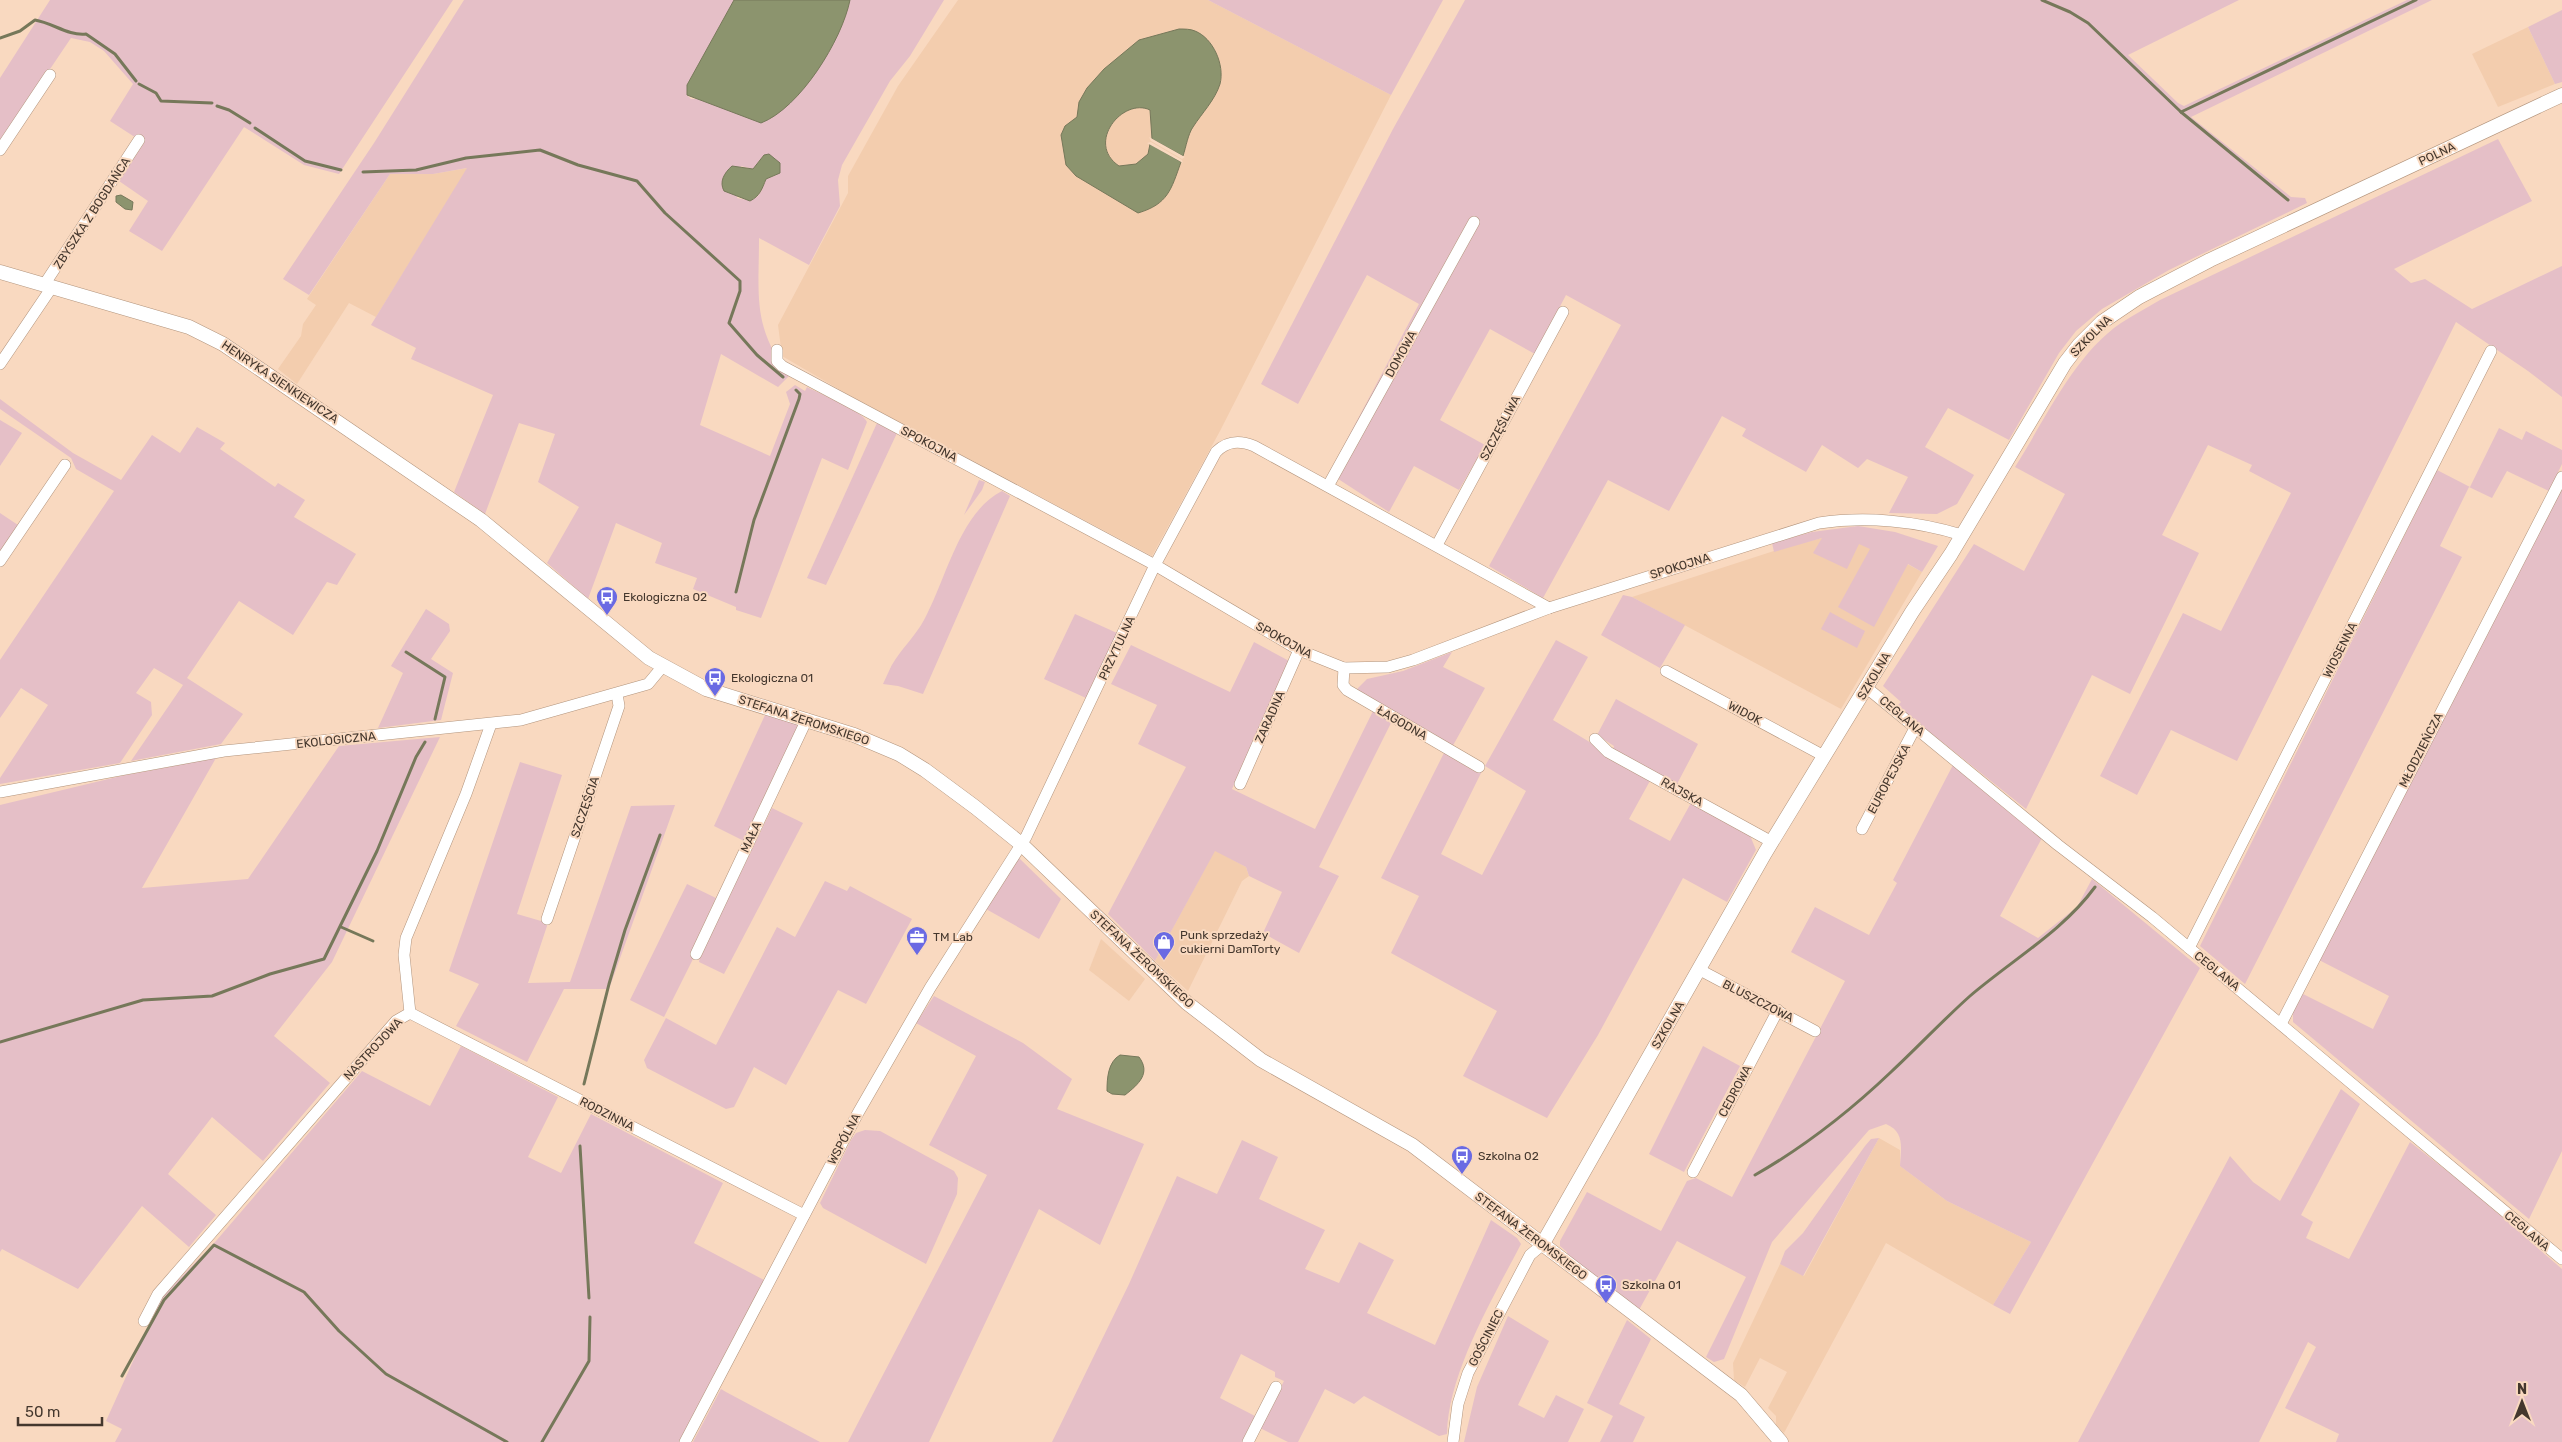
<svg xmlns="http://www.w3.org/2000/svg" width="2562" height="1442" font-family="Rubik,sans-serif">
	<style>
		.built { fill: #f3cdae }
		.green { fill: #e5bfc7; fill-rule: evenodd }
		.water { fill: #8c946e; stroke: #76785a }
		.pier { fill: #f9d9c0 }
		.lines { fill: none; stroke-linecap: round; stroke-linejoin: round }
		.stream { stroke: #76785a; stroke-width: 3 }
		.minor-casing { stroke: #b2947c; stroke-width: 12 }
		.tertiary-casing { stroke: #b2947c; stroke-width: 15 }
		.minor { stroke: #fff; stroke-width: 11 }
		.tertiary { stroke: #fff; stroke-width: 14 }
		.labels { text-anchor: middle; stroke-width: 4; stroke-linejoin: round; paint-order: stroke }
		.street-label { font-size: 12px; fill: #44372d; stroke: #f9d9c0 }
		.poi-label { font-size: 12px; fill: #44372d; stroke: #f9d9c0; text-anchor: start }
	</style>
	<rect width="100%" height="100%" fill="#f9d9c0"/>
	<g class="built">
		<polygon points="958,0 1208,0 1391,95 1220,431 1152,556 847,394 782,356 778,325 848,193 848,176 898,86"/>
		<polygon points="2528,27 2555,84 2498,107 2472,54"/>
		<polygon points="468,168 376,317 349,303 297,384 278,369 301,336 303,324 316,305 307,299 390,174 433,174"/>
		<polygon points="1822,538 1872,545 1922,572 1841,709 1632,597 1783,548"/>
		<polygon points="1215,850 1246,867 1249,876 1242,881 1188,991 1155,961"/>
		<polygon points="1101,939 1145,979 1129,1001 1089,970"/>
		<polygon points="1879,1138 1900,1150 1900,1166 1947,1201 2031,1242 1993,1305 1886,1243 1784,1433 1776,1425 1776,1416 1768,1408 1787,1372 1760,1358 1745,1387 1734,1380 1733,1363 1780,1264 1804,1276"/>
	</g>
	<g class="green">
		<polygon points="50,0 453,0 339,174 304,165 244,127 162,251 129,231 148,201 119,181 144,143 110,121 133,84 104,51 90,42 71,38 0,143 0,78"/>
		<path d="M464,0H734L687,85V95L691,99L797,97C818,67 843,37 850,0H944L910,56L890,81L842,165L838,180L840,206L809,265L759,238C759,297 752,325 789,376L778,387L721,354L700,425L770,456L790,404L786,392L795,385L805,391L807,387C820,394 862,410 867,422L848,470L822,458L761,618L736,610V607L693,589L697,578L655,563L662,543L616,523L588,599L547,563L579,507L538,482L555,434L519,423L485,514L454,492L493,395L411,359L416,348L371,325L467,168L433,174H390L309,295L283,279L374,143ZM764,155L776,175L766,179C760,197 757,203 737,198L741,166L753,169Z"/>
		<polygon points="1208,0 1443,0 1391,95"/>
		<polygon points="1465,0 2239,0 2128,55 2178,103 2184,106 2407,0 2432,0 2191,117 2291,197 2305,198 2307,203 2169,270 2102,309 2076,331 2059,353 2009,440 1948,408 1925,447 1974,475 1957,504 1937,514 1889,513 1908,477 1867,459 1858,468 1822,445 1806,472 1742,436 1746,429 1722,416 1669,511 1608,480 1543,598 1489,566 1621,325 1566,295 1535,354 1490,329 1440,420 1485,445 1459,490 1414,466 1389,512 1329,473 1419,304 1367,275 1298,404 1261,384 1393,129"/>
		<polygon points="2562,10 2562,82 2555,84 2528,27"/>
		<path d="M2498,139L2532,201L2394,269L2411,283L2425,279L2472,309L2562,266V397L2528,371L2456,322L2237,761L2171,730L2137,795L2100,776L2183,613L2221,631L2291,493L2249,471L2252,465L2208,445L2162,535L2199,553L2130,694L2092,675L2026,809L1897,706L1901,702L1883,686L1974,544L2024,571L2065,494L2015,467C2045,420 2074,355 2121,323C2133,315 2147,308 2160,300Z"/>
		<polygon points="0,399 73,453 121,480 152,435 180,453 197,427 225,443 220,449 275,487 278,483 305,500 294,517 356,554 337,585 327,582 293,635 239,601 187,678 243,714 221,744 131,761 183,685 154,668 136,693 151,702 152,715 120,763 0,784 0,778 48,705 21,688 0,718 0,660 114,491 76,469 71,458 0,409"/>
		<polygon points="0,420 22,433 0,466"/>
		<polygon points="877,423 897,433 826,585 807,578"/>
		<polygon points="2499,428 2522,440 2526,431 2562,450 2562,464 2549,491 2507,471 2492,498 2469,487 2440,546 2462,557 2245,984 2200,946 2437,470 2470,487"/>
		<polygon points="979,480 985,482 982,490 964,515"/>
		<polygon points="2562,485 2562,1151 2529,1219 2293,1022 2293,1012 2303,994 2373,1029 2389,996 2319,960"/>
		<path d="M1002,491L1010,496L923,694L898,686L883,684C887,676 890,667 895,660C904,646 916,635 924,620C946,580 959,513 1002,491Z"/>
		<polygon points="0,513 18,525 0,551"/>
		<polygon points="1858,526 1895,532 1938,546 1922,572 1908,564 1874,627 1838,607 1870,549 1859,544 1847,569 1813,553 1822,538 1774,552 1772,543 1812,532"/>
		<polygon points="1623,595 1632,597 1685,625 1660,668 1601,635"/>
		<polygon points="426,609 449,624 450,631 431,659 453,673 441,720 378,728 403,673 391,666"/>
		<polygon points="1830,612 1865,631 1857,648 1821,629"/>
		<polygon points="1075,614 1117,633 1086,698 1044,679"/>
		<polygon points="1556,640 1588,657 1553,720 1651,779 1629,819 1670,841 1692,801 1749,833 1756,850 1727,902 1683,878 1598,1035 1547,1118 1463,1076 1497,1011 1391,953 1419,896 1381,878 1445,751 1482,771 1441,854 1482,875 1526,791 1485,766"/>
		<polygon points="1254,642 1291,662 1232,789 1315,829 1373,711 1392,721 1319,867 1339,876 1299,953 1263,933 1282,892 1249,876 1246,867 1215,851 1155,961 1108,914 1186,767 1138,744 1157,705 1111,684 1131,645 1230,692"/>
		<polygon points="1452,652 1443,667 1485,688 1451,749 1376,704 1357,689 1367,679 1403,671"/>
		<polygon points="1616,699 1698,744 1677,784 1613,749 1614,746 1597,735"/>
		<polygon points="765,715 800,725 744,841 714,826"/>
		<polygon points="440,737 332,962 274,1036 330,1083 263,1161 212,1117 168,1174 216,1215 189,1247 142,1206 78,1289 2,1249 0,1252 0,805 121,776 216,758 142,888 248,879 339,746"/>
		<polygon points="520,762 562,775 517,914 548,923 528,983 570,982 631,806 675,805 609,989 564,989 527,1062 456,1026 479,984 449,971"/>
		<path d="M1953,765L2042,838L2000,916L2038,938L2077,907L2092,879L2200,968L2010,1314L1993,1305L2031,1242L1947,1201L1900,1166C1901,1148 1905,1132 1886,1124L1869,1130L1772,1242L1724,1359L1714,1362L1706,1357L1746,1277L1677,1241L1639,1310L1567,1256V1252L1560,1246V1241L1587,1192L1661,1231L1687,1181L1696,1178L1732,1197L1845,981L1791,952L1815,907L1869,935L1897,883L1893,880Z"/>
		<polygon points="772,808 803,823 724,974 699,962 700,956"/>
		<polygon points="1019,858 1061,899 1039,939 986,909"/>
		<polygon points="825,881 847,891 850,886 912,919 866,1004 838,990 786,1085 754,1067 734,1107 726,1109 647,1068 644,1060 666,1018 716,1045 777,927 795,937"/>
		<polygon points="687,884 716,898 691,952 693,959 664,1017 630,1000"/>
		<polygon points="934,996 1023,1043 1072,1079 1057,1109 1144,1144 1100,1245 1039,1209 929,1442 848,1442 987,1175 929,1145 976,1056 916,1023"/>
		<polygon points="461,1046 558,1097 528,1157 561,1173 591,1114 723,1183 694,1243 764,1280 679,1442 115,1442 122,1429 106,1421 162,1297 216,1241 362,1071 430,1106"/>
		<polygon points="1703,1046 1740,1066 1684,1172 1649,1154"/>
		<polygon points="2341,1089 2360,1104 2301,1215 2313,1222 2306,1238 2349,1259 2410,1142 2465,1185 2562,1269 2562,1442 2336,1442 2339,1434 2285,1408 2316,1347 2308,1342 2259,1442 2078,1442 2230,1156 2253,1182 2280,1201"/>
		<polygon points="865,1130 880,1131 954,1171 958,1178 957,1194 926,1264 823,1208 820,1203 851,1140 856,1133"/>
		<polygon points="1879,1138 1803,1276 1780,1264 1785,1251 1803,1233 1865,1146 1871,1139"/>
		<path d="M1242,1140L1278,1157L1259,1199L1325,1230L1305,1269L1339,1283L1359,1242L1394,1260L1367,1313L1435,1345L1491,1220L1517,1238L1521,1244C1493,1298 1448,1373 1447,1434L1439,1436L1364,1396L1354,1404L1325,1389L1298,1442H1288L1260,1428L1284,1381L1275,1377V1372L1241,1354L1220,1398L1255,1416L1242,1442H1052L1129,1284L1177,1176L1217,1194Z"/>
		<polygon points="1508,1316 1549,1341 1518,1405 1544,1418 1556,1395 1584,1409 1568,1442 1464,1442 1477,1387"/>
		<polygon points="1627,1320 1651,1339 1619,1404 1645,1417 1633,1442 1600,1442 1613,1416 1587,1403"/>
		<polygon points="721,1389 726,1392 820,1442 693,1442"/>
	</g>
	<g class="water">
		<path d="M734,0H850C842,40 800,108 761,123L687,95V85Z"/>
		<path d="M1179,29C1184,29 1191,29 1195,31C1213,38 1225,65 1220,84C1215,100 1202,113 1193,127C1188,134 1186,147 1183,156L1152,139L1150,110C1123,97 1085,143 1119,166L1136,164L1148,154L1150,144L1181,162C1171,190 1168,204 1138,213L1076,176L1066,165L1061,135L1065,126L1077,117L1079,102L1087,88L1104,69L1139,40Z"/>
		<path d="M769,154L780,163V173L766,179C762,189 760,196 750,201L724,191C719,182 724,173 732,166L753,169L764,155Z"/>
		<polygon points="121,195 133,202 132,210 125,209 116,202 116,196"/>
		<path d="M1120,1055L1139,1057C1151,1073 1139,1084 1125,1095L1112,1094L1107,1091C1107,1078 1108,1062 1120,1055Z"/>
	</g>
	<g class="pier">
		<polygon points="1149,137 1183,156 1185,157 1182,159 1151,141"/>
		<polygon points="1151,142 1182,160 1183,163 1147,143"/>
	</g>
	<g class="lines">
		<g class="stream">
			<polyline points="2042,0 2070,12 2088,23 2181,112 2288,200"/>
			<path d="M0,38L20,31L35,20C53,23 68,36 86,34L115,54L136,81"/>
			<polyline points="139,84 156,93 161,101 212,103"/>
			<polyline points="217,106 229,110 250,123"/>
			<polyline points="2181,112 2416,0"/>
			<polyline points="255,128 305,161 341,170"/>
			<polyline points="363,172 416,170 466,158 540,150 578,165 637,181 665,213 740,281 740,291 729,323 757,355 783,377"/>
			<polyline points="736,592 754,520 799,399 800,394 796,390"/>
			<polyline points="406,652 445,677 435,719"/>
			<polyline points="341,927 373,941"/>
			<polyline points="0,1042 143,1000 212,996 270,974 324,959 377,851 416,757 425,742"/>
			<polyline points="584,1084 609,984 625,930 660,835"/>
			<polyline points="580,1146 589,1298"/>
			<path d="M1755,1175C1804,1147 1850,1111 1891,1072C1918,1047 1943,1020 1970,996C2012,960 2063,931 2095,887"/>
			<polyline points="122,1376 164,1300 214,1245 304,1292 339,1331 386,1374 507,1442"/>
			<polyline points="542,1442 589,1361 590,1317"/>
		</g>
		<g class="minor-casing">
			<g id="minor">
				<polyline points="0,150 50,75"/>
				<polyline points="44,285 139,140"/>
				<path d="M777,350V361L782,366L1155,565L1299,650L1344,668L1388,667L1413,660L1549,608L1819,523C1866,516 1917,521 1962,535"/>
				<polyline points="0,364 52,287"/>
				<polyline points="1328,486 1474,222"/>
				<polyline points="1437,545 1563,312"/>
				<polyline points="0,561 65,465"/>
				<polyline points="1344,668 1343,685 1347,690 1479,767"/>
				<polyline points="1666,671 1824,756"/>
				<polyline points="1867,688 2058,845 2152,917 2562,1259"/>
				<polyline points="1595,739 1608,752 1772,842"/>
				<polyline points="1240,784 1299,650"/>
				<polyline points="0,792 224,751 521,720 648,684 663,666"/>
				<polyline points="1862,829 1915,728"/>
				<polyline points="547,919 619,706 617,694"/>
				<polyline points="2189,948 2491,351"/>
				<polyline points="696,954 807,719"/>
				<polyline points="1700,970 1815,1031"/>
				<polyline points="410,1013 804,1215"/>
				<polyline points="410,1013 404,955 406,938 466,794 491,724"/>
				<polyline points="2281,1024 2562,477"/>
				<polyline points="1693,1172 1778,1010"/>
				<polyline points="144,1321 158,1294 396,1021 410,1013"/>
				<path d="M685,1442L858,1113L930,988L1026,837L1155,565L1216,452C1227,441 1239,440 1254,446L1549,608"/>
				<polyline points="1248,1442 1276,1387"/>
				<polyline points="1453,1442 1458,1404 1468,1373 1530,1255 1542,1245"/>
			</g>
		</g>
		<g class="tertiary-casing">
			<g id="tertiary">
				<polyline points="0,272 189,327 223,344 481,520 649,658 706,689 854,735 899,754 925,770 975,807 1021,844 1187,1003 1261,1060 1412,1145 1741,1395 1781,1442"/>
				<polyline points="1542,1245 1765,853 1912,612 1951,554 2065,363 2079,345 2102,322 2139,297 2210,260 2562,95"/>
			</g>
		</g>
		<use href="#minor" class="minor"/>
		<use href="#tertiary" class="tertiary"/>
	</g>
	<defs>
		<g id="bus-pin" transform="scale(1.125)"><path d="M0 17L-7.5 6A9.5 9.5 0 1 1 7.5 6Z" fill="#6a6ae3" stroke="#f9d9c0"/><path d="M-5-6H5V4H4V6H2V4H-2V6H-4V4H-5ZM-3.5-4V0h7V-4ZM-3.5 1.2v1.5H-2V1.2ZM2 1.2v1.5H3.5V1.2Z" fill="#fff"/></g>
		<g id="office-pin" transform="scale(1.125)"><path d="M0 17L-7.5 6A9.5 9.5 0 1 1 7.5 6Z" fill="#6a6ae3" stroke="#f9d9c0"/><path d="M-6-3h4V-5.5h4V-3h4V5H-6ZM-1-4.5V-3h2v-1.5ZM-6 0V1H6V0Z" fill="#fff"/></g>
		<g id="shop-pin" transform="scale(1.125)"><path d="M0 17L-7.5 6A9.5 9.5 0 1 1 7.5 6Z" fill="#6a6ae3" stroke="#f9d9c0"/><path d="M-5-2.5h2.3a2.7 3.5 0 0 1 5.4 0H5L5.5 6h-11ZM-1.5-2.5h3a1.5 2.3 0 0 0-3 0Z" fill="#fff"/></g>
	</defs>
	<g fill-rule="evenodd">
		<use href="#bus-pin" x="607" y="597"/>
		<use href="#bus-pin" x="715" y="678"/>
		<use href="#office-pin" x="917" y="937"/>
		<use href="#shop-pin" x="1164" y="942"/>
		<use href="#bus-pin" x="1462" y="1156"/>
		<use href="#bus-pin" x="1606" y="1285"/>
	</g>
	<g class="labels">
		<g class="street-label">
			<text transform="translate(2437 154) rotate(-25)" y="4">POLNA</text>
			<text transform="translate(92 213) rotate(-57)" y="4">ZBYSZKA Z BOGDAŃCA</text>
			<text transform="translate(2091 336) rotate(-45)" y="4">SZKOLNA</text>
			<text transform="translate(1401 354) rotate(-61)" y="4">DOMOWA</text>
			<text transform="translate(280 382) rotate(34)" y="4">HENRYKA SIENKIEWICZA</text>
			<text transform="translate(1500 428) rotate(-62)" y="4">SZCZĘŚLIWA</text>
			<text transform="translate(929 444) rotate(28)" y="4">SPOKOJNA</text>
			<text transform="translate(1680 566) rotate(-17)" y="4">SPOKOJNA</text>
			<text transform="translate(1284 640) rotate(29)" y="4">SPOKOJNA</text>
			<text transform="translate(1117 648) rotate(-65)" y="4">PRZYTULNA</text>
			<text transform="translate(2340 650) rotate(-63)" y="4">WIOSENNA</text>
			<text transform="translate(1874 676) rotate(-59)" y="4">SZKOLNA</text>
			<text transform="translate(1745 713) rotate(28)" y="4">WIDOK</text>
			<text transform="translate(1902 716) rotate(40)" y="4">CEGLANA</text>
			<text transform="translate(1270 717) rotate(-66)" y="4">ZARADNA</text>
			<text transform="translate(804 720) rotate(18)" y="4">STEFANA ŻEROMSKIEGO</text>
			<text transform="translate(1402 723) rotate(30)" y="4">ŁAGODNA</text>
			<text transform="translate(336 740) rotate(-6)" y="4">EKOLOGICZNA</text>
			<text transform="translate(2421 750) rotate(-63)" y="4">MŁODZIEŃCZA</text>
			<text transform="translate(1889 779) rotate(-62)" y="4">EUROPEJSKA</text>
			<text transform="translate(1682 792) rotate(29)" y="4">RAJSKA</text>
			<text transform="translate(585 807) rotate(-71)" y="4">SZCZĘŚCIA</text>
			<text transform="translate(751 837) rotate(-65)" y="4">MAŁA</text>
			<text transform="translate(1142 959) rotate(43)" y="4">STEFANA ŻEROMSKIEGO</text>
			<text transform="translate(2217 971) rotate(39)" y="4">CEGLANA</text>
			<text transform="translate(1758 1001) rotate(27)" y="4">BLUSZCZOWA</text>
			<text transform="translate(1668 1025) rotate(-60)" y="4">SZKOLNA</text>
			<text transform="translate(373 1049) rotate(-47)" y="4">NASTROJOWA</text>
			<text transform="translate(1735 1091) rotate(-62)" y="4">CEDROWA</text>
			<text transform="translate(607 1114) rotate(27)" y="4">RODZINNA</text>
			<text transform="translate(844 1139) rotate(-62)" y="4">WSPÓLNA</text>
			<text transform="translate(2527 1231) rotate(40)" y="4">CEGLANA</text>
			<text transform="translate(1531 1236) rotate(37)" y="4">STEFANA ŻEROMSKIEGO</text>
			<text transform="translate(1486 1338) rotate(-63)" y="4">GOŚCINIEC</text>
		</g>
		<g class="poi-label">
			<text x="623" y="601">Ekologiczna 02</text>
			<text x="731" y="682">Ekologiczna 01</text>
			<text x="1180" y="939">Punk sprzedaży<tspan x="1180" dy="14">cukierni DamTorty</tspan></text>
			<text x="933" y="941">TM Lab</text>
			<text x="1478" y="1160">Szkolna 02</text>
			<text x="1622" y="1289">Szkolna 01</text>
		</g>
	</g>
	<g transform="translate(2522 1402)" stroke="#f9d9c0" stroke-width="4" paint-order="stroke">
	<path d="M0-4L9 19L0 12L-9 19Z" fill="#44372d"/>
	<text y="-8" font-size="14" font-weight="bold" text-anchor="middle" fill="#44372d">N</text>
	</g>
	<path d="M18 1417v8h84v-8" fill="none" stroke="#44372d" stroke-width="2.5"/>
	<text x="25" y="1417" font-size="15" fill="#44372d" stroke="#f9d9c0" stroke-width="4" paint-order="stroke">50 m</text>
</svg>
